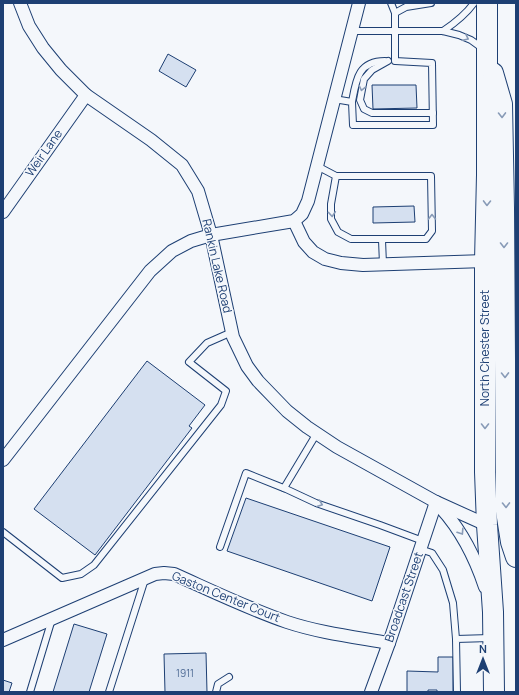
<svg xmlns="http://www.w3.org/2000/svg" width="519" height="695" font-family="Manrope,sans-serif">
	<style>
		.building { fill: #d5e0f0; stroke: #1d3f73 }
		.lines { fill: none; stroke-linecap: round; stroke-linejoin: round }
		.service-casing { stroke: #1d3f73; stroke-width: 8 }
		.minor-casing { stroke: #1d3f73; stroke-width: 14 }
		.trunk-casing { stroke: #1d3f73; stroke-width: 22 }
		.service { stroke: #f4f7fb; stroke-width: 6 }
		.minor { stroke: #f4f7fb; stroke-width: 12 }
		.trunk { stroke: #f4f7fb; stroke-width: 20 }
		.oneway { stroke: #889bb7 }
		.labels { text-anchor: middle; stroke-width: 3; stroke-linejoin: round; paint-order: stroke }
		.number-label { font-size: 10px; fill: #4b6792 }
		.street-label { font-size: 12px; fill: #1d3f73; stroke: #f4f7fb }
	</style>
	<rect width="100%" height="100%" fill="#f4f7fb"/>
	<g class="building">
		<polygon points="168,54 196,70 186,87 159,71"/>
		<polygon points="372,85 416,85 417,108 373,109"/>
		<polygon points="414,206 415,222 373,223 373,207"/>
		<polygon points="147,361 205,405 189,426 192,428 95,555 34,509"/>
		<polygon points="246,498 390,547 372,601 227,551"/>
		<polygon points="74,624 107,634 89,692 53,692"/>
		<polygon points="206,653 207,692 165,692 164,654"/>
		<polygon points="438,657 453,657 453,692 437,692 437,690 428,690 428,692 407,692 407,671 438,672"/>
		<polygon points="3,680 12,683 9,692 3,692"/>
	</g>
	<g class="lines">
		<g class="service-casing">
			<g id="service">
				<polyline points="391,3 395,13"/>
				<polyline points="352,31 443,31 459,35 471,40 482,48"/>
				<path d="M443,31C455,23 466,14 474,3"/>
				<polyline points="388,61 372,70 364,79 360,100 364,109 372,113 433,113"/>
				<polyline points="334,99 352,102 353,125 433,125 432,63 395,61 395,13 406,7 431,3"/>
				<path d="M352,102C356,80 358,61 385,61"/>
				<polyline points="317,166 336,176 431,176 432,231 426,239 351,239 338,232 331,219 331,204 336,176"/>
				<polyline points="382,240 383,264"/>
				<polyline points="284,488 317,433"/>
				<polyline points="3,532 62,578 81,574 94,565 221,405 226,391 189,362 207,343 232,332"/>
				<polyline points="220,547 246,473 286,489 316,503 380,525 423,541"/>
				<polyline points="420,549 432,553 443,570 453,603 456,639"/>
				<polyline points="30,692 52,619"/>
				<polyline points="109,692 145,579"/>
				<polyline points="216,692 218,684 229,677"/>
				<polyline points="457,692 456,639 490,638"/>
			</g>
		</g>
		<g class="minor-casing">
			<g id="minor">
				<polyline points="20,3 29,26 43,48 61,70 86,95 151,140 182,165 198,191 211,235 233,337 247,366 258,381 287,411 307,427 337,447 436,502 487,525"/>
				<polyline points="3,212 86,95"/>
				<polyline points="294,221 304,242 313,252 325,259 341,263 363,265 485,261"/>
				<polyline points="3,460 150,271 172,251 191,241 211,235 294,221 302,214 308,201 359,3"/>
				<path d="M441,508C462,531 475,557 485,587"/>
				<path d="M3,640L155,574L164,573L174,574C212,591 249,609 287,622C320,633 355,637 389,643"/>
				<polyline points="371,692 389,643 436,502"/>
			</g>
		</g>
		<g class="trunk-casing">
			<g id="trunk">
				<polyline points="487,3 487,175 485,261 485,472 487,525 493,612 494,692"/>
				<polyline points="493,73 502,104 504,208 506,511 511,542 516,557"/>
			</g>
		</g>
		<use href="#service" class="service"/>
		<use href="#minor" class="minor"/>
		<use href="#trunk" class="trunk"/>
	</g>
	<defs><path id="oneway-chevron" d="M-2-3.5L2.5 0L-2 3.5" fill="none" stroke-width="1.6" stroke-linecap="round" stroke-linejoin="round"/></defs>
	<g class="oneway">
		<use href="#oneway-chevron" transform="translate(466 38) rotate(25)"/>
		<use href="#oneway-chevron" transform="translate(362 88) rotate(103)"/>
		<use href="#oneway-chevron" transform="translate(502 115) rotate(89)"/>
		<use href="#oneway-chevron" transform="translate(487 203) rotate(91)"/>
		<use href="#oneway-chevron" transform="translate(332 214) rotate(86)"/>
		<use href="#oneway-chevron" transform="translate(432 217) rotate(-91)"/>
		<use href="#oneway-chevron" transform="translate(504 245) rotate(90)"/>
		<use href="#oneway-chevron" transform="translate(505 375) rotate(89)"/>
		<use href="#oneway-chevron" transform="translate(485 426) rotate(90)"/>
		<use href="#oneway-chevron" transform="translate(320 504) rotate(20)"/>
		<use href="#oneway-chevron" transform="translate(506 505) rotate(89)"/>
		<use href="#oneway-chevron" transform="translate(461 532) rotate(57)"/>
	</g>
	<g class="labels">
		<g class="number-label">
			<text x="185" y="677">1911</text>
		</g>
		<g class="street-label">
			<text transform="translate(44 153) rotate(-55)" y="4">Weir Lane</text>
			<text transform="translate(217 266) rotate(77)" y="4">Rankin Lake Road</text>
			<text transform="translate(485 348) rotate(-90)" y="4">North Chester Street</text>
			<text transform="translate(226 597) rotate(22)" y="4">Gaston Center Court</text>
			<text transform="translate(404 597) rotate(-71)" y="4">Broadcast Street</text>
		</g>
	</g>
	<rect width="519" height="695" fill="none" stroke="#1d3f73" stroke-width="8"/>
	<g transform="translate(483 659)" stroke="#f4f7fb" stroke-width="3" paint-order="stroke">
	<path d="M0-3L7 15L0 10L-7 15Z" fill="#1d3f73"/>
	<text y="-6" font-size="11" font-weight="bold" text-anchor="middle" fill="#1d3f73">N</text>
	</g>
</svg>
